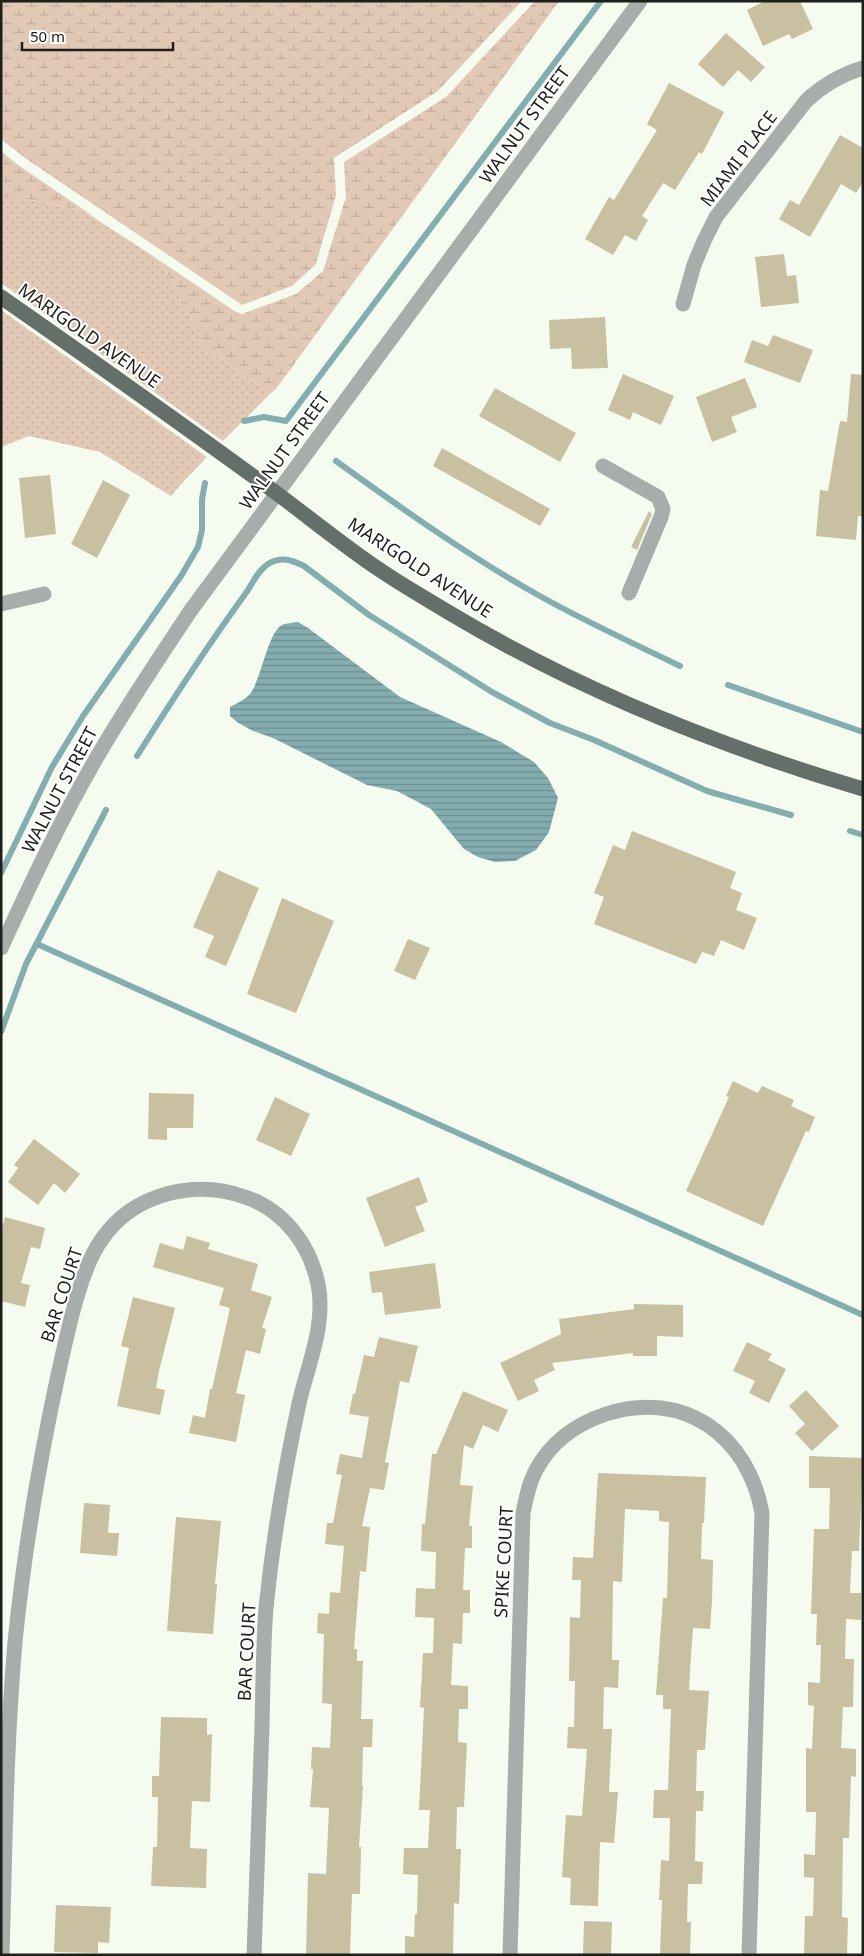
<svg xmlns="http://www.w3.org/2000/svg" width="864" height="1956" font-family="'Noto Sans',sans-serif">
	<style>
		.grass { fill: url(#grass-dots) }
		.wetland { fill: url(#wetland-marsh) }
		.water { fill: url(#water-rules) }
		.lines { fill: none; stroke-linecap: round; stroke-linejoin: round }
		.stream { stroke: #84adaf; stroke-width: 6 }
		.building { fill: #c8c0a1 }
		.minor { stroke: #a7adaa; stroke-width: 15 }
		.major { stroke: #646f69; stroke-width: 15 }
		.labels { text-anchor: middle; stroke-width: 4; stroke-linejoin: round; paint-order: stroke }
		.street-label { font-size: 18px; fill: #1d1f1b; stroke: #fff }
	</style>
	<defs>
		<pattern id="grass-dots" width="8" height="8" patternUnits="userSpaceOnUse" patternTransform="scale(1.25)"><rect width="8" height="8" fill="#e2c9b6"/><path d="M2 2h.1M6 6h.1" fill="none" stroke="#c1ac9c" stroke-width="1.8" stroke-linecap="round"/></pattern>
		<pattern id="wetland-marsh" width="20" height="14" patternUnits="userSpaceOnUse" patternTransform="scale(1.25)"><rect width="20" height="14" fill="#e2c9b6"/><path d="M1 5h8M5 5V1M11 12h8M15 12V8" fill="none" stroke="#c1ac9c"/></pattern>
		<pattern id="water-rules" width="6" height="5" patternUnits="userSpaceOnUse" patternTransform="scale(1.25)"><rect width="6" height="5" fill="#84adaf"/><path d="M0 2.5h6" fill="none" stroke="#6b8c8e"/></pattern>
	</defs>
	<rect width="100%" height="100%" fill="#f5fcef"/>
	<g class="grass">
		<polygon points="1,197 15,197 82,210 150,254 163,265 188,311 204,347 270,394 223,441 1,283"/>
		<polygon points="1,310 207,457 184,481 171,496 100,452 29,436 1,447"/>
	</g>
	<g class="wetland">
		<polygon points="1,1 522,1 438,91 334,158 336,195 316,264 292,286 242,305 25,158 1,139"/>
		<polygon points="535,1 559,1 276,389 270,394 204,347 188,311 163,265 150,254 236,312 242,314 296,294 323,271 346,197 344,162 446,97"/>
		<polygon points="1,151 18,165 99,220 82,210 15,197 1,197"/>
	</g>
	<path class="water" d="M298,622L308,628L400,697L501,742L534,762L548,778L558,798L549,832L536,850L515,861L495,862L478,857L464,849L431,809L397,791L367,785L273,738L253,731L237,722L230,716V707C237,703 245,700 250,694C261,680 268,632 282,625C286,623 293,623 298,622Z"/>
	<g class="lines">
		<g class="stream">
			<polyline points="244,421 264,417 286,421 601,1"/>
			<path d="M336,461C401,508 467,555 538,595C584,621 633,643 680,666"/>
			<polyline points="728,685 863,732"/>
			<path d="M137,756C171,702 206,648 243,597C252,586 256,572 268,564C281,556 292,560 304,566L369,615L492,692L550,723L594,740L707,791L791,815"/>
			<polyline points="850,831 863,835"/>
			<polyline points="1,873 52,767 83,716 181,576 198,547 202,530 202,499 205,483"/>
			<polyline points="37,944 863,1315"/>
			<polyline points="1,1032 26,964 106,810"/>
		</g>
	</g>
	<g class="building">
		<polygon points="765,1 800,1 813,29 792,39 789,34 763,46 747,10"/>
		<polygon points="726,33 765,67 751,82 738,70 723,87 698,64"/>
		<polygon points="669,83 724,112 702,154 699,152 675,190 663,183 642,216 648,220 636,241 625,235 613,255 585,239 609,197 614,200 657,130 647,124"/>
		<polygon points="840,135 863,148 863,182 856,193 841,184 810,237 779,219 790,200 799,205"/>
		<polygon points="784,254 787,276 796,275 799,303 761,307 755,257"/>
		<polygon points="605,317 608,368 572,369 571,348 550,349 549,320"/>
		<polygon points="773,335 813,350 800,383 744,362 752,340 768,346"/>
		<polygon points="623,374 674,396 661,425 633,412 630,420 608,410"/>
		<polygon points="851,374 863,375 863,516 858,516 856,540 816,536 820,490 828,491 840,421 847,422"/>
		<polygon points="745,378 757,407 731,417 737,432 712,442 696,397"/>
		<polygon points="495,388 576,433 560,462 479,416"/>
		<polygon points="442,448 550,509 540,526 433,466"/>
		<polygon points="50,475 56,534 25,538 19,478"/>
		<polygon points="103,480 130,495 97,558 71,544"/>
		<polygon points="649,511 652,514 637,550 631,547"/>
		<polygon points="632,831 736,872 730,888 742,893 736,910 757,918 744,950 721,940 714,956 702,952 696,964 594,924 604,897 594,893 613,845 625,850"/>
		<polygon points="218,870 259,888 226,966 205,957 214,936 193,927"/>
		<polygon points="282,898 334,921 296,1013 247,994"/>
		<polygon points="408,939 430,948 415,980 394,971"/>
		<polygon points="733,1081 758,1093 762,1086 794,1100 791,1106 815,1117 809,1132 806,1131 763,1226 686,1191 729,1097 726,1096"/>
		<polygon points="149,1093 194,1094 193,1128 167,1128 167,1140 148,1139"/>
		<polygon points="275,1097 310,1114 291,1156 256,1140"/>
		<polygon points="34,1139 80,1174 65,1193 54,1183 38,1205 8,1182 18,1168 14,1165"/>
		<polygon points="419,1177 428,1202 415,1207 425,1231 385,1247 366,1198"/>
		<polygon points="5,1217 45,1228 40,1249 31,1247 21,1283 30,1285 25,1307 1,1301 1,1231"/>
		<polygon points="187,1236 210,1243 208,1249 258,1264 251,1290 272,1297 262,1328 266,1329 260,1354 246,1350 236,1393 245,1395 236,1442 189,1433 193,1415 205,1418 210,1389 212,1389 230,1308 219,1305 224,1288 153,1267 160,1243 183,1250"/>
		<polygon points="435,1263 441,1308 385,1315 382,1292 372,1293 369,1272"/>
		<polygon points="133,1297 175,1308 159,1371 156,1388 165,1390 160,1415 117,1406 129,1348 121,1346"/>
		<polygon points="634,1304 683,1305 683,1337 657,1336 657,1356 633,1356 633,1353 552,1363 555,1370 534,1380 539,1391 518,1401 500,1363 561,1334 559,1319 634,1309"/>
		<polygon points="379,1337 418,1346 409,1383 400,1381 385,1462 389,1463 384,1490 370,1488 362,1526 370,1527 366,1572 360,1571 354,1649 357,1649 357,1661 363,1661 361,1719 373,1719 372,1747 363,1747 362,1786 363,1786 359,1847 361,1847 360,1894 352,1894 350,1955 306,1955 308,1873 326,1874 329,1808 310,1807 313,1769 311,1769 312,1747 330,1748 332,1704 322,1703 324,1634 317,1633 318,1613 329,1614 330,1592 340,1593 344,1546 325,1544 327,1523 333,1523 342,1475 336,1474 340,1454 362,1458 369,1417 349,1414 353,1394 355,1394 364,1355 374,1357"/>
		<polygon points="747,1342 772,1354 768,1360 786,1369 769,1403 749,1393 755,1381 733,1371"/>
		<polygon points="806,1390 839,1426 812,1451 795,1433 805,1424 789,1406"/>
		<polygon points="463,1391 508,1410 498,1432 483,1425 473,1449 464,1445 460,1485 473,1486 469,1526 472,1526 472,1548 465,1548 463,1590 470,1590 470,1613 463,1613 462,1644 453,1643 451,1685 468,1686 468,1709 459,1709 458,1742 467,1743 464,1807 457,1807 456,1849 461,1849 459,1904 454,1903 453,1955 405,1955 405,1936 414,1937 415,1914 417,1914 418,1875 403,1874 404,1848 428,1848 430,1810 419,1810 424,1708 420,1707 423,1653 433,1653 434,1618 415,1617 416,1588 435,1589 436,1552 421,1551 422,1524 425,1524 432,1454 436,1454"/>
		<polygon points="809,1456 863,1458 859,1551 852,1551 850,1593 861,1593 861,1620 846,1619 845,1659 854,1659 853,1707 843,1707 841,1748 856,1749 856,1777 851,1776 849,1838 843,1838 842,1917 848,1918 847,1955 804,1955 805,1916 813,1916 814,1878 804,1877 804,1854 815,1855 816,1812 806,1812 806,1748 812,1749 814,1706 808,1705 808,1682 820,1683 821,1645 816,1645 817,1614 811,1614 814,1529 829,1529 830,1488 809,1488"/>
		<polygon points="598,1473 706,1477 704,1523 702,1523 701,1559 713,1560 712,1601 710,1629 693,1628 691,1656 689,1690 709,1691 705,1750 697,1750 696,1791 704,1791 703,1811 696,1811 695,1861 703,1862 702,1884 688,1884 687,1922 691,1922 690,1955 660,1955 662,1900 659,1900 661,1860 669,1861 670,1818 653,1818 654,1790 668,1790 671,1709 663,1709 663,1695 656,1695 663,1598 667,1598 669,1522 659,1521 659,1511 625,1509 622,1582 613,1581 612,1660 619,1660 618,1688 604,1687 603,1729 612,1729 609,1792 618,1792 614,1843 600,1842 598,1906 570,1905 571,1878 562,1877 566,1815 582,1816 587,1749 567,1748 568,1727 574,1727 575,1681 569,1681 570,1617 580,1618 581,1580 572,1580 573,1557 593,1558"/>
		<polygon points="84,1503 110,1505 108,1533 119,1533 117,1556 80,1553"/>
		<polygon points="176,1517 221,1521 215,1584 217,1584 213,1634 167,1631"/>
		<polygon points="161,1717 207,1718 207,1735 212,1734 210,1802 192,1801 190,1848 207,1849 206,1888 151,1886 153,1847 157,1847 158,1797 152,1797 152,1776 159,1776"/>
		<polygon points="56,1905 111,1907 109,1943 98,1942 98,1953 54,1952"/>
		<polygon points="584,1921 612,1922 611,1955 583,1955"/>
	</g>
	<g class="lines">
		<g class="minor">
			<path d="M683,304L694,265L704,241L716,217L806,101C823,85 840,75 863,68"/>
			<polyline points="603,466 658,497 663,509 661,517 629,593"/>
			<polyline points="1,604 44,594"/>
			<path d="M1,948C31,883 61,819 97,757C126,707 159,658 191,610L640,1"/>
			<path d="M2,1955C5,1851 6,1746 15,1642C24,1552 39,1463 58,1375C67,1336 79,1271 102,1239C134,1193 195,1179 245,1197C284,1210 310,1245 318,1284C326,1323 309,1362 300,1399C285,1468 273,1538 266,1608C263,1647 263,1687 262,1726C259,1803 257,1879 254,1955"/>
			<path d="M510,1955L523,1513C526,1498 529,1483 536,1470C551,1442 576,1424 606,1414C683,1389 748,1435 762,1513L749,1955"/>
		</g>
		<path class="major" d="M1,297C93,361 184,426 275,492C310,518 344,546 380,570C402,585 425,598 448,612C578,690 718,746 863,789"/>
	</g>
	<g class="labels">
		<g class="street-label">
			<text transform="translate(525 125) rotate(-54)" y="6">WALNUT STREET</text>
			<text transform="translate(739 159) rotate(-53)" y="6">MIAMI PLACE</text>
			<text transform="translate(89 336) rotate(35)" y="6">MARIGOLD AVENUE</text>
			<text transform="translate(285 451) rotate(-54)" y="6">WALNUT STREET</text>
			<text transform="translate(420 568) rotate(33)" y="6">MARIGOLD AVENUE</text>
			<text transform="translate(60 790) rotate(-62)" y="6">WALNUT STREET</text>
			<text transform="translate(62 1295) rotate(-72)" y="6">BAR COURT</text>
			<text transform="translate(504 1562) rotate(-87)" y="6">SPIKE COURT</text>
			<text transform="translate(247 1652) rotate(-87)" y="6">BAR COURT</text>
		</g>
	</g>
	<rect width="864" height="1956" fill="none" stroke="#1d1f1b" stroke-width="5"/>
	<path d="M22 42v8h151v-8" fill="none" stroke="#1d1f1b" stroke-width="2.5"/>
	<text x="30" y="42" font-size="15" fill="#1d1f1b" stroke="#ffffff" stroke-width="4" paint-order="stroke">50 m</text>
</svg>
